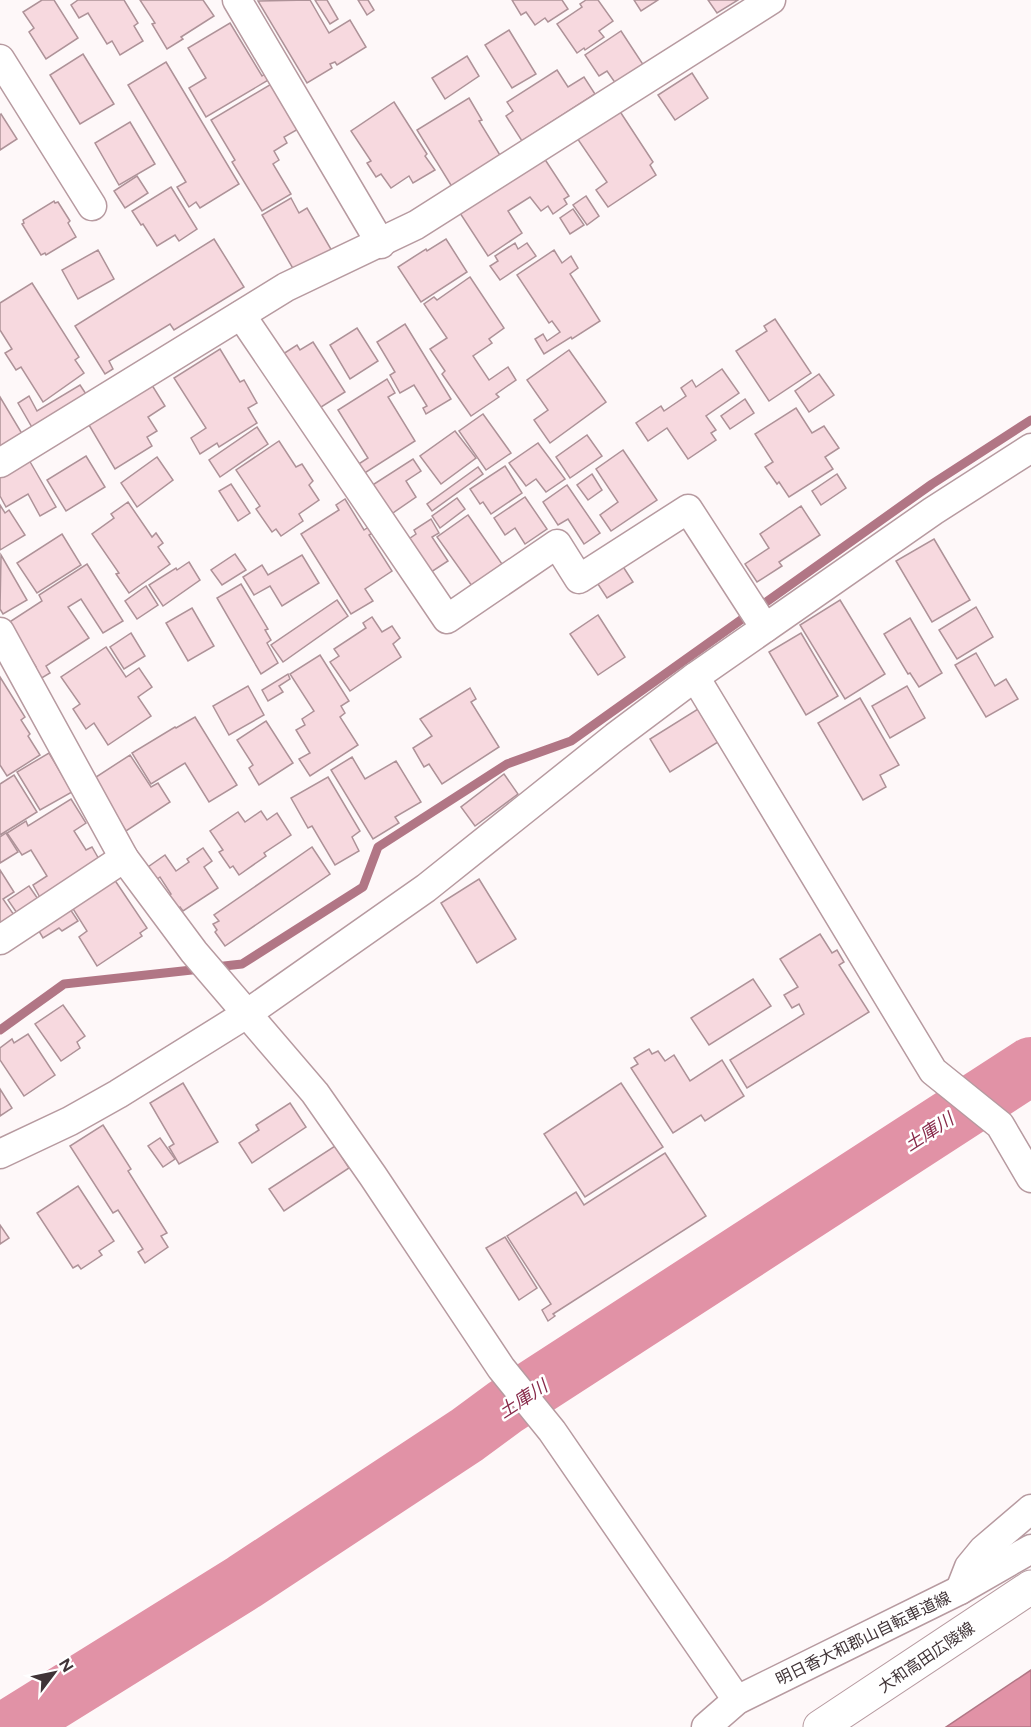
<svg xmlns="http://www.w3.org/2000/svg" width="1031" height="1727" font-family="Figtree,'Noto Sans JP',sans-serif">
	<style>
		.water { fill: #e192a6; stroke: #b17685; stroke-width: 1.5 }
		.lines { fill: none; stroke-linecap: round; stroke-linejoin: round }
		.stream { stroke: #b17685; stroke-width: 9 }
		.river { stroke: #e192a6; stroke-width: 58 }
		.building { fill: #f7d9df; stroke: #ae9298; stroke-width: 1.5 }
		.street-casing { stroke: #b79aa0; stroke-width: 31 }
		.secondary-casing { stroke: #b79aa0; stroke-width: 35 }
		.street { stroke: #fff; stroke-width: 28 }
		.secondary { stroke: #fff; stroke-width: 33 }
		.labels { text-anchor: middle; stroke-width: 5; stroke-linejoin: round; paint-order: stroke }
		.street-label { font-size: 16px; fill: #403437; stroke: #fff }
		.water-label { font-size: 18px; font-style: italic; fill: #892c4c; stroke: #fff }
	</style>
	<rect width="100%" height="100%" fill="#fef8f9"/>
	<polygon class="water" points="1031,1670 1031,1727 946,1727"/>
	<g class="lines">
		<g class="stream">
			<polyline points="215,967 242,964 363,887 378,847 507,764 571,741 932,484 1031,420"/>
			<polyline points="0,1030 64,984 201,969"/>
		</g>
		<polyline class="river" points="11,1727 244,1582 467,1435 505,1407 1031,1066"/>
	</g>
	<g class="building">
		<polygon points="42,0 54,0 78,38 46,59 29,32 34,28 23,12"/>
		<polygon points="78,0 124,0 138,23 134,26 143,41 120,55 112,41 107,44 88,13 79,18 71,5"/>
		<polygon points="140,0 203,0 214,16 181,37 183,39 167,49 152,24 155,23"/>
		<polygon points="310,0 329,33 350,20 366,47 337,65 335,62 330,64 332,68 307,83 258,1"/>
		<polygon points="315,0 327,0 338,19 330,24"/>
		<polygon points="358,0 368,0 374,10 367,15"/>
		<polygon points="512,0 562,0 568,9 548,22 545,18 535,25 526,12 521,15"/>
		<polygon points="586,0 598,0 613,21 599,31 604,37 585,50 584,48 577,53 557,24 582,7 580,4"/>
		<polygon points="634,0 658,0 641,11"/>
		<polygon points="708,0 738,0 717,13"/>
		<polygon points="230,23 262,76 266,73 270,79 206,117 189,88 206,78 188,48"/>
		<polygon points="509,30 536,74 512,88 485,45"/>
		<polygon points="621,31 644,66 616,84 607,71 599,76 585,55"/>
		<polygon points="83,54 114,104 80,124 50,75"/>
		<polygon points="467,56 479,76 445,99 432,78"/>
		<polygon points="166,62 239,184 200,208 196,202 189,207 177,187 186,182 128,85"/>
		<polygon points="557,70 568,87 584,77 595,94 522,141 506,116 513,111 507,102"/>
		<polygon points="692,73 708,98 675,120 658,95"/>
		<polygon points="273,83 300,128 284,137 287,143 274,151 279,160 273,164 291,194 262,211 232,162 235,160 211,120"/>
		<polygon points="469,98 482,120 479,121 503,160 454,190 417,130"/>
		<polygon points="394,102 427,154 425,156 435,170 413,183 409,176 391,188 381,174 376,177 367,163 371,161 351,131"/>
		<polygon points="619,110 653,162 650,165 656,175 608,207 596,190 607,182 577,138"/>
		<polygon points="1,114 17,139 0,150 0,115"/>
		<polygon points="130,122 155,164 119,185 95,143"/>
		<polygon points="544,158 569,196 564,199 567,204 553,214 548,206 541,211 530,197 508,211 522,233 488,256 458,210"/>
		<polygon points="137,176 148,193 125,208 114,191"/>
		<polygon points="171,187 197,229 179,241 175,235 157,246 143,224 141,225 132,211"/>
		<polygon points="586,196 599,216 587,225 573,205"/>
		<polygon points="291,198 299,213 307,208 332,251 295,272 262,215"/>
		<polygon points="54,201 55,203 58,202 70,221 68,223 76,237 46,255 45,253 41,255 22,224 24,223 23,220"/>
		<polygon points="573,209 584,225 570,234 560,218"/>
		<polygon points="214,239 244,287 174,330 170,324 109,361 113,369 105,374 75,326"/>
		<polygon points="446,239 467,272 421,302 398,267 426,249 427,251"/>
		<polygon points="515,243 518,249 527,243 536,256 500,280 490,266 498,261 495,256"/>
		<polygon points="98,250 114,279 78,299 62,270"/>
		<polygon points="554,250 562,263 571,256 578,268 570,274 600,321 572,339 571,337 544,354 535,339 543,334 547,341 560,332 552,321 549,323 517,275"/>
		<polygon points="470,277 504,328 489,339 492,343 473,356 489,380 508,367 516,380 496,394 499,397 471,416 442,374 445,371 430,349 447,338 424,304 434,297 437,300"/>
		<polygon points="32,283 79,357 75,360 84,373 43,402 21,367 16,370 5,353 12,349 0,330 0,303"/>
		<polygon points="775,319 811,373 769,401 736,351 767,331 764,326"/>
		<polygon points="405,324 451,399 426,414 423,408 427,406 414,385 400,393 390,375 395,372 377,342"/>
		<polygon points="357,328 378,361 350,379 330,345"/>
		<polygon points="313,342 345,392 318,409 283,354 297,345 300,350"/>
		<polygon points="220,349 240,382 244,380 257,403 248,408 257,423 219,447 217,443 200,454 191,438 206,428 174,378"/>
		<polygon points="569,350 606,402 550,443 534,420 548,410 527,380"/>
		<polygon points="722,369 739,393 706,416 716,430 711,433 716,440 688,459 667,428 648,441 636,423 661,406 664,411 686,396 681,388 692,380 696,387"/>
		<polygon points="819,374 834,395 809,412 795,391"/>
		<polygon points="387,379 395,393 388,397 415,441 360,476 354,467 368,458 338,410"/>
		<polygon points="150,382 165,406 148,417 157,431 147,437 152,446 115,469 86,420"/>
		<polygon points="80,385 88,397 33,429 18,403 29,396 37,411"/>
		<polygon points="0,397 24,437 0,452"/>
		<polygon points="745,399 754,413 730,429 721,416"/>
		<polygon points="796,408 812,433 824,426 839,448 825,457 833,469 789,497 779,482 777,484 765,467 773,462 755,434"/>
		<polygon points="483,414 511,453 486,470 459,431"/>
		<polygon points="257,427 268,444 220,477 209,460"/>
		<polygon points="455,431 476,458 441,484 420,456"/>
		<polygon points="587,435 602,456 570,478 556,457"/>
		<polygon points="279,441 296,467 302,464 313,481 309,485 319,500 299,514 303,521 281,536 276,529 272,532 256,509 260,506 236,470"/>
		<polygon points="538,443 565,479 546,492 536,479 526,486 509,463"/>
		<polygon points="623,450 657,500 611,531 600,515 618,502 596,469"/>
		<polygon points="86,456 105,487 66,511 47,480"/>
		<polygon points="157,457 173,480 137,507 121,483"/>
		<polygon points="413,459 421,471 406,481 416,497 390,515 371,486"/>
		<polygon points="29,460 56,507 40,516 28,494 6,507 0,496 0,476"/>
		<polygon points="505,466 522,493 491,514 483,502 480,504 470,489"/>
		<polygon points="478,467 483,474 432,511 427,504"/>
		<polygon points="592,474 602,490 588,500 577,485"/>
		<polygon points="837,474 846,488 821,505 812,491"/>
		<polygon points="231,484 250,513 238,521 219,491"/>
		<polygon points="567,485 600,533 584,544 568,519 558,525 543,502"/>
		<polygon points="525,497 547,529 525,544 515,528 505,535 494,518"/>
		<polygon points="457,498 465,509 440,528 432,516"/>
		<polygon points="345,499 364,530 370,526 374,532 369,535 392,571 365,589 373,601 351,614 301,534 339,510 336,505"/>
		<polygon points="128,502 152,537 156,533 163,543 158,547 170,564 129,593 116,574 119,573 92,534 114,518 111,514"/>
		<polygon points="0,505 5,513 9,510 25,535 0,550"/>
		<polygon points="801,506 820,535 779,562 782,566 757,582 745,564 769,548 760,534"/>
		<polygon points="468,515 502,564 472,586 437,537"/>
		<polygon points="431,519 439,533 432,537 448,561 425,576 403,543 416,534 414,530"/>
		<polygon points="62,534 81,565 37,593 17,563"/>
		<polygon points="934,539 970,600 932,622 896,561"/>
		<polygon points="235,554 246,570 222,585 211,570"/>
		<polygon points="1,555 27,600 3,614 0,609"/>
		<polygon points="302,555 319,583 282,606 270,586 254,595 243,577 262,565 268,575"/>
		<polygon points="189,562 200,580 163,606 149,585 176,568 177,570"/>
		<polygon points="87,564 123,621 103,633 81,599 68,607 89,638 46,666 50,673 40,679 34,669 36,667 8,623 42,601 39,595"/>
		<polygon points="622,565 633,582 607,598 596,581"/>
		<polygon points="241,584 268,629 265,630 271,640 267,643 278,663 261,674 217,598"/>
		<polygon points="146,586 158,605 137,619 125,601"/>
		<polygon points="337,600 348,616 283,662 271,645"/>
		<polygon points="840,600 885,674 845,699 800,625"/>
		<polygon points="976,607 993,637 957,659 939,630"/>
		<polygon points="192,608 214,646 188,661 166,623"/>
		<polygon points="598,615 625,657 598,675 570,634"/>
		<polygon points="372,617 382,632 392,626 400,638 393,644 401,657 350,691 330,662 339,656 334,649 366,628 363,623"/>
		<polygon points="910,618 942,673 919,687 910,673 908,674 884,634"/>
		<polygon points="131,633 145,656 124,669 110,647"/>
		<polygon points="801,633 838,696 806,715 769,652"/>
		<polygon points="106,647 126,677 139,668 152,687 138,697 151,716 108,745 94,723 86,729 73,709 80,704 61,677"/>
		<polygon points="976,653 995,686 1006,679 1018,699 986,717 955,665"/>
		<polygon points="320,655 349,701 341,706 345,713 340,717 358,745 310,776 299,759 310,753 296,730 305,725 302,719 314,711 290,674"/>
		<polygon points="288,674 290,679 279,686 283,692 268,701 262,690"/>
		<polygon points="0,677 25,717 21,720 30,734 28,736 40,755 7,776 0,765"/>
		<polygon points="248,686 264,715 229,735 213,706"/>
		<polygon points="907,686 925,718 890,738 872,706"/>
		<polygon points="470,688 476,699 471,702 499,747 442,784 429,764 424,767 413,748 432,736 420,719"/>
		<polygon points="860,698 899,765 880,775 886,787 863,800 818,723"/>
		<polygon points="698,709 718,742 670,772 650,739"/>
		<polygon points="195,717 237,785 209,802 185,763 151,784 132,753 175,727 176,728"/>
		<polygon points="266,721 293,763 259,785 249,768 253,765 237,740"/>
		<polygon points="49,753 72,792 40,810 17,772"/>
		<polygon points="130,755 151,787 158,783 170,802 126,831 93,779"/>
		<polygon points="352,757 365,779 396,761 421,802 395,817 399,823 373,839 331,770"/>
		<polygon points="504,774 518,794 475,826 461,807"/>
		<polygon points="14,775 37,812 0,835 0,784"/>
		<polygon points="328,777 360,831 352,837 359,851 335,865 312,826 308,828 291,798"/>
		<polygon points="71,799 86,823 74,831 86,850 92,847 100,861 42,901 33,885 47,876 31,850 22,855 7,833 26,821 28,826"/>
		<polygon points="261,811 267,820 277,813 291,835 264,853 266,856 239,875 233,866 230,868 219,852 223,850 210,831 238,812 245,822"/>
		<polygon points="6,833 18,852 0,863 0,837"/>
		<polygon points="312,847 330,874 225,946 215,932 217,930 213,924 219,921 214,915"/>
		<polygon points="203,848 212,861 204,867 218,888 183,911 180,907 177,909 168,896 171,894 160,877 156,880 148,867 165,855 176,871 189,862 187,859"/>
		<polygon points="0,870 14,892 3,899 16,918 0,929"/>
		<polygon points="112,876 147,928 140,933 142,936 97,966 79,937 87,931 70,904"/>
		<polygon points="479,879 516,939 477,963 441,903"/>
		<polygon points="29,886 40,902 19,916 8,900"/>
		<polygon points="68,906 78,921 62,931 59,928 43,938 36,926"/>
		<polygon points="820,934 832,953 837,950 844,962 839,965 869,1012 747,1088 730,1060 804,1014 799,1004 792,1008 784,995 798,987 780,959"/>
		<polygon points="753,979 771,1006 709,1045 691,1018"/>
		<polygon points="63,1005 85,1036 77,1042 80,1048 61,1061 35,1024"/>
		<polygon points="28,1034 55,1075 24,1096 0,1060 0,1048 12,1039 14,1043"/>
		<polygon points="649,1049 652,1054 658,1051 665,1061 674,1055 690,1081 722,1060 744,1096 705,1121 701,1115 673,1133 631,1068 638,1064 634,1058"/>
		<polygon points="183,1083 218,1142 179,1164 169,1147 174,1144 150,1103"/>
		<polygon points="621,1083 663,1147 585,1197 544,1134"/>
		<polygon points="0,1089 12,1108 0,1116"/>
		<polygon points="290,1103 306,1127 252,1163 239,1143 259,1130 256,1125"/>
		<polygon points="103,1125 131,1169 128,1171 167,1233 161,1236 168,1247 145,1263 138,1252 143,1249 118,1210 113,1213 70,1146"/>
		<polygon points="160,1138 175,1159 163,1167 148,1146"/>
		<polygon points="335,1146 349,1168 284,1211 269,1189"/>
		<polygon points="665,1153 706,1216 553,1314 555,1316 548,1321 542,1310 551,1304 507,1236 576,1192 584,1205"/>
		<polygon points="78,1186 114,1241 99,1251 102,1255 81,1269 78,1265 73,1268 37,1213"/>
		<polygon points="0,1225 9,1238 0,1244"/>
		<polygon points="505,1237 537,1288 519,1300 486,1248"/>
	</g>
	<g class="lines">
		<g class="street-casing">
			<g id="street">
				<polyline points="237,0 381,244"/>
				<polyline points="0,59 92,206"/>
				<polyline points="241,315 447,619 557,544 579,579 688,509 765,628"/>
				<polyline points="0,463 286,287 416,225 771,0"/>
				<polyline points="0,632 124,858 194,952 315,1093 373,1176 501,1368 552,1431 737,1700"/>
				<polyline points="695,677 933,1071 1000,1125 1031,1178"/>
				<polyline points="0,940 124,858"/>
				<polyline points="0,1154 70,1121 118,1094 248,1013 426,888 615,737 695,677 933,511 1031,448"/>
				<polyline points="960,1590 969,1567 983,1550 1031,1509"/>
				<polyline points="706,1727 737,1700 960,1590 1031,1549"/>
			</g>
		</g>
		<g class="secondary-casing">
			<polyline id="secondary" points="820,1727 1031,1587"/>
		</g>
		<use href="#street" class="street"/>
		<use href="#secondary" class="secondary"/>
	</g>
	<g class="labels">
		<g class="street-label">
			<text transform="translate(863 1638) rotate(-26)" y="6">明日香大和郡山自転車道線</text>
			<text transform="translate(926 1657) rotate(-34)" y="6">大和高田広陵線</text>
		</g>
		<g class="water-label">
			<text transform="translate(929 1132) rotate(-33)" y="6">土庫川</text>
			<text transform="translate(523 1399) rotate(-33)" y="6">土庫川</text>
		</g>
	</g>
	<g transform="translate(54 1673) rotate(58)" stroke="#ffffff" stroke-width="4.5" paint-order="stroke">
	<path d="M0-4.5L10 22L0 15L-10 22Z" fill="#403437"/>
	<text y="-9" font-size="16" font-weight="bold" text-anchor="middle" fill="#403437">N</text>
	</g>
</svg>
